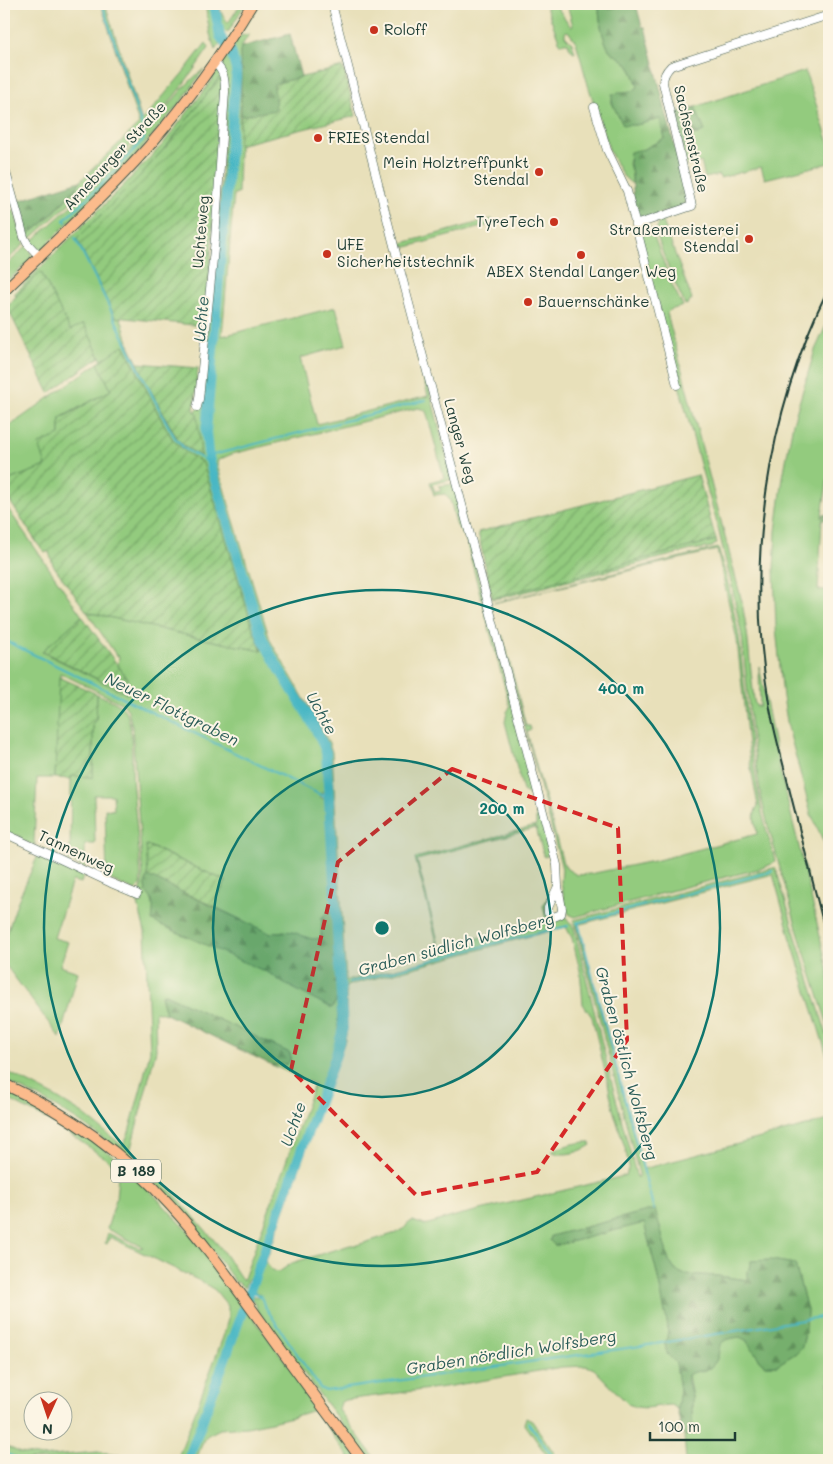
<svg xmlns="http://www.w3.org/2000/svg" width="833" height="1464" font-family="Mali,sans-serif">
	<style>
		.green { fill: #93cb7e; stroke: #598459; fill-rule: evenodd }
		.forest { fill: url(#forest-firs); stroke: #4a7650 }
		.garden { fill: url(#garden-furrows); stroke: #598459 }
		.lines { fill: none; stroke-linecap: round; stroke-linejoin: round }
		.stream { stroke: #4ab7c4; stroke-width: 2 }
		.river { stroke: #4ab7c4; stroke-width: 10 }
		.minor-casing { stroke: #3d5548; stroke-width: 9 }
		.major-casing { stroke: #3d5548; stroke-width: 12 }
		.minor { stroke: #fff; stroke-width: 8 }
		.major { stroke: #fbbb8c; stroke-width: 10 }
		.rail { stroke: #1f3d34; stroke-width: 2 }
		.marked { fill: none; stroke: #d62828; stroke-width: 4; stroke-dasharray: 10 6; stroke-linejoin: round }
		.ring { fill: none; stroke: #0f766e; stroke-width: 2.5 }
		.poi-dot { fill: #c8321e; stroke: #fcf5e5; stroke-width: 2 }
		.labels { text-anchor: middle; stroke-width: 4; stroke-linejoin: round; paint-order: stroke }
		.shield { fill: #fcf5e5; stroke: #617469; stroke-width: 1 }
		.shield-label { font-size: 14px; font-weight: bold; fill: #1f3d34 }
		.poi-label { font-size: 15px; fill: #1f3d34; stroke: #fcf5e5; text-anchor: start }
		.street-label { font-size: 15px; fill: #1f3d34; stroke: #fcf5e5 }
		.water-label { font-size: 16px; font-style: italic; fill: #2a5c58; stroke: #fcf5e5 }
		.centre { fill: #0f766e; stroke: #fcf5e5; stroke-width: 2.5 }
		.ring-label { font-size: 15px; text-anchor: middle; font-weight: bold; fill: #0f766e; stroke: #fcf5e5; stroke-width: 4; stroke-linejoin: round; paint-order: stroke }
	</style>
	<defs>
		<pattern id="forest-firs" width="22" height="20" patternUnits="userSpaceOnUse" patternTransform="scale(1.25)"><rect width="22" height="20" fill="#76af6d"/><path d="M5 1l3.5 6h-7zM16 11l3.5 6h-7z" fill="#60905a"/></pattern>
		<pattern id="garden-furrows" width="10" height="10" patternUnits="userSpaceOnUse" patternTransform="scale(1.25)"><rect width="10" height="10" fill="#93cb7e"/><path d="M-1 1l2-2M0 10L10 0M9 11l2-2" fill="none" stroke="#77a668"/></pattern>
	</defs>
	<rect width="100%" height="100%" fill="#fcf5e5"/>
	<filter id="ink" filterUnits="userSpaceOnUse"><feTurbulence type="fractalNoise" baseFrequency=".02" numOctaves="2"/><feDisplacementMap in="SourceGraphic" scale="10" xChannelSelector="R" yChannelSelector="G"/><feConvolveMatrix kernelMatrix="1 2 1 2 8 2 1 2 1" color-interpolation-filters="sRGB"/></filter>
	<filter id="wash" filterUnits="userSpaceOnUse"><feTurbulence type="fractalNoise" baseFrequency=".0096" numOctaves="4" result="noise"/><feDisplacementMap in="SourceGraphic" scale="20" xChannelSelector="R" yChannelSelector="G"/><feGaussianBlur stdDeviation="1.12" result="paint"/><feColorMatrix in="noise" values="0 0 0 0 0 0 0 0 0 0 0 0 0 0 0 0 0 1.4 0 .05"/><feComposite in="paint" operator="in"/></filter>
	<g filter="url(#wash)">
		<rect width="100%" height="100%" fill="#e8e0ba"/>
		<g class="green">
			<path d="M101,4H105L142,121L182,74L206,43L209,48C198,64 187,80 175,95C133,149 79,194 29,240L26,234C39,232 68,197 78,186L80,181L139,124Z"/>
			<polygon points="205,4 220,4 221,12 228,23 241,4 245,4 229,31 223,32 225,37 215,50 210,34"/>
			<path d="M545,4H555L571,27L573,26L567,4H600L599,5C599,18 602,40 610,51C613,55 619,56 623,60C631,67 635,77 638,87L633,91L618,92L611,101L623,125H636L660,119L665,138L644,149L628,160L632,175V184L623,176L610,152L588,85L576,42L568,31L565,32V36L572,43L575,53L570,49L568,43H560Z"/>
			<path d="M249,34L241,47L240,53L241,76L238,193L234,194L222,336L336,307L346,345L300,358L317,424L428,396L412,334L416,337L452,478L450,480L432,484L435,492L441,491L439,486L454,484L551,852L547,856L544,857L536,828L417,860L440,948L546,920L543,906L552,890L551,883H554L555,884C552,893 536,914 553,918C557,919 561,917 565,916L574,928L609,1072L637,1178L639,1174L574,920L773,868H775L777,872L795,934L829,1041V1062L792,943L773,874L577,925L643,1169L829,1120V1460H686L684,1435H690L692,1433V1397L688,1375C696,1369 705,1373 713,1365C726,1350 708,1341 740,1337L746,1340L760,1360L766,1365H777L796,1353L802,1347L806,1329L807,1310L795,1264L771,1260L751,1261L748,1272L749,1280L718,1276L683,1274L675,1270L669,1261L655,1209L551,1236L550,1241L554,1245H558L644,1223L657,1273L668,1327L667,1339L665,1344L667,1354L676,1363L680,1391L677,1409L672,1405C655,1405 646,1412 628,1404L594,1369L587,1366L562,1367L445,1387L345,1400L341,1402L339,1410L376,1460H368L256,1308L257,1307L251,1297L254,1296L258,1297L260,1294L253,1291V1289L256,1277L343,1042L345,1028L328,751L314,724L265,639L246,576L243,578L265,649L314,732C326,754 325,769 327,793L322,792L320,797L324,799L326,803L334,912L329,911L322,917L321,938L312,939L292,932L283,931L271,934L213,906L226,881L147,845L148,876L145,885L146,893C156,900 153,910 153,921L271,974L283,983L332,1008L337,999L338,1035L335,1050L250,1278L247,1280L244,1288L238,1282L236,1283C212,1249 186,1215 157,1185C113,1142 61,1105 4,1081V1070L52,1095L83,1114L123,1146L129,1132L142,1084L150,1051L145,932L138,904L135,900L121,894L110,890L114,887C125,889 137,893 139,904L142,903L141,889L143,878L132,726L128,710L123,704L60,673L55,778H37L34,843L36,844L32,845L17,838L21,837L18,835L14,837L4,831V503L82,616L42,652L127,694L131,686L118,665L119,656L116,655L87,612L204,639L262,651L253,629L203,463L187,453L173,440L161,419L124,345L102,361L84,324L70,331L41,272L16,296L14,294L121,188L163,144L211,82L215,69L216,68L221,73L223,78L222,81L219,78L170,142L140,176L77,239L115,317L121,318L129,345L164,416L178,440L187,448L201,456L196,410L199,408L218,223L227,93C227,81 226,73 219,63L237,37ZM418,408L425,410L427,414L444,478L430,482L434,495L445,494C453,501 453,515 456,524C458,529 462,532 465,537L510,707L507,712L505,722L523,791L532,796L536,815V826L415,858L437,942L438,949L435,959L346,981L332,752L329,743L321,728L270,640L217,465L218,460L232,454ZM566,927L572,938L580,970L583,1004L592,1017L609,1088L613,1109L625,1148L629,1166L626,1175L620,1177L459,1215L425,1225L412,1221L409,1222L404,1229L396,1233L357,1245H350L292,1263L279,1272C271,1272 269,1267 266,1261L345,1041L347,1029L346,986C420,967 492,945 566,927ZM165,994L290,1053V1061L287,1064L272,1065L314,1084L243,1281L220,1247L177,1197L130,1152L156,1050L155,1011L166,1014L161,995Z"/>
			<path d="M204,69L184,98L135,156L42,249H37L30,243C70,207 110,171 147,132C166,111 181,86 204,69Z"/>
			<polygon points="805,71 829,143 829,163 765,179 761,167 720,178 719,175 705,178 701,162 687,166 682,148 686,147 691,135 699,134 698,113 695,107"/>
			<polygon points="14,210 24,244 4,264 4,215"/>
			<polygon points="492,219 493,224 407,247 400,246 399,244"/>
			<path d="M662,219L692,299L688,304L685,305C678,289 657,246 657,230C657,225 659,223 662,219Z"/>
			<polygon points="644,224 649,226 652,231 672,285 683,306 670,310 667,313 742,602 747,632 754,700 756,706 760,706 759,666 779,766 806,875 829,976 829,1029 798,932 767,822 761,797 752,739 742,637 731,582 716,520 703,475 639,235 641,228"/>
			<polygon points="26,246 31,252 31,259 10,279 4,275 4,268"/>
			<polygon points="829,319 829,471 822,515 829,514 829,516 822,516 822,518 829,517 829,519 822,520 818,590 829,590 829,862 825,845 811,814 788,727 783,697 776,628 774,569 776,531 783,477 793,423 815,350"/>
			<polygon points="98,363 111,390 60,418 60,435 46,466 4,482 4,430"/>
			<polygon points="716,540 717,543 712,547 692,550 505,597 493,599 492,598"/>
			<path d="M718,548L728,584L739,636L751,749L762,813L775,861L770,865L759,869L689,886L575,917L569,914L566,910L561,882L562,869L560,861L501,636H503L526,726H530L531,730L527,732L563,863L567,869L577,875L590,874L658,860L757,834C756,824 751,815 758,806L750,763L737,640L717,550L493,603Z"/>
			<path d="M97,694C107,699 121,703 126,712C134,726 131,772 133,789C136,819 139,849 141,878L140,885L135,891L107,878L105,809L114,810L113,795H94L95,844H85V868L67,860V855H70L71,776L93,777V722L96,720Z"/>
			<polygon points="39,853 84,874 81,883 72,881 54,938 68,942 60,966 78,972 60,1038 4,963 4,943 17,903"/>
			<polygon points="4,1088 63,1119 113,1156 116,1162 115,1165 55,1124 4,1097"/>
			<path d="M589,1142L591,1145C580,1152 565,1157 553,1152V1150C564,1146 577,1142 589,1142Z"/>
			<polygon points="123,1171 133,1173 189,1232 241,1303 184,1460 177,1460 223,1337 228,1319 228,1306 215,1290 200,1281 110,1237 107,1244 105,1243 108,1233 139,1248 143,1247 107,1229 116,1199 118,1175"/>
			<polygon points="246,1310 251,1315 359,1460 351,1460 314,1410 292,1417 271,1422 247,1427 220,1429 208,1435 204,1439 196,1460 191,1460"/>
			<polygon points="526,1418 532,1421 559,1460 550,1460 524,1423"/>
			<polygon points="4,1445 21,1453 41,1457 98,1452 120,1454 131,1460 4,1460"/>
		</g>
		<g class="forest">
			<path d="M600,4H636L642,27H645L686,193V200L682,206L642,220L638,218C632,205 634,189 632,175C631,165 628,162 630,152L644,149L665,138L660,119L636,125H623C618,115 611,105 612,94L633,91L638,87C635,76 631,66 623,60C619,56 613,55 610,51C602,39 599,18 599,5Z"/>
			<polygon points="290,34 301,77 274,84 276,110 241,116 241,76 240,53 241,47"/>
			<polygon points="695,107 705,131 691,135 686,147 682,148 674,113"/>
			<path d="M80,181L78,186C68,196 38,232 26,234L18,201Z"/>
			<path d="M148,876L271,934C278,932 284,930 292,932C305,935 306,941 321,938L322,917L329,911L334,912L337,999L332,1008L283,983L271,974L152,921C153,910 156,900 146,893L145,885Z"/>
			<polygon points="165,994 290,1053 290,1061 287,1064 272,1065 166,1014 161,995"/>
			<path d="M655,1209L669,1261L675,1270L683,1274L718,1276L748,1280V1272L751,1261L771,1260L795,1264L807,1310L806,1329L802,1347L796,1353L777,1365H766L760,1360L746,1340L740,1337C708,1341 726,1350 713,1365C705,1374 696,1369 688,1375V1382L692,1397V1433L687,1436L682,1433L677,1409L680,1391L676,1363L667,1354L665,1344L667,1339L668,1327L657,1273L644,1223L558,1245H554L550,1241L551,1236Z"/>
		</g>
		<g class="garden">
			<polygon points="343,67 356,116 238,145 241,116 276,110 274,84"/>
			<polygon points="219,78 222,81 210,270 203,326 115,317 77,239 140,176 170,142"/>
			<polygon points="41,272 70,330 84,324 100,357 49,393 7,307 22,289"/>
			<polygon points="124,345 161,419 173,440 187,453 203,463 253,629 262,651 204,639 87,612 53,565 49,552 45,552 39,546 4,492 4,482 46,466 39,444 60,435 60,419 111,390 98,363"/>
			<polygon points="138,363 198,368 194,410 197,414 201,456 187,448 178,440 144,378"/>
			<polygon points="698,475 716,540 492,598 478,532"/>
			<polygon points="82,616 127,678 131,687 127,694 42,651"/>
			<polygon points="59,677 97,694 96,720 93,722 93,777 71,776 71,779 55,778"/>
			<polygon points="146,845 226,881 213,906 148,876"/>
		</g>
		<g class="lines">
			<g class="stream">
				<polyline points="102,4 143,129"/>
				<polyline points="66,222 64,220 105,181 144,139 144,134"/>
				<path d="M75,238C110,304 138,373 175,438L185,449L211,464"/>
				<polyline points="209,456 426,400"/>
				<polyline points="4,640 329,799"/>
				<polyline points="578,922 654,1210"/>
				<polyline points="577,923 773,871"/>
				<polyline points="349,983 495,943 568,926"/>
				<polyline points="340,985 342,985"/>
				<polyline points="250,1290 261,1296 264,1305 320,1388 326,1391 655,1344 827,1316"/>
				<polyline points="528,1422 555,1460"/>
				<polyline points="4,1453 21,1460"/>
			</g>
			<path class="river" d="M188,1460L336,1055L343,1028L326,752C310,711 280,677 262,637L212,470L208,452L206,432L236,77V70L231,51L220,36L214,4"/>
		</g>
	</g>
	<g filter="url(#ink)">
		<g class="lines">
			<g class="minor-casing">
				<g id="minor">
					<polyline points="332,4 401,273 557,865 558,886 562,909 561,914 554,917 548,913 548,908 558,886"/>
					<polyline points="594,107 607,150 627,191 677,385"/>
					<polyline points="4,165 24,237 27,243 39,256"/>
					<path d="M635,225L692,206L663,83C663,76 666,71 671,66L829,15"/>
					<path d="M197,407L199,399L215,239L225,92C225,79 224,70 213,62"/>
					<polyline points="4,833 111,883 137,894"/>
				</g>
			</g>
			<g class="major-casing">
				<g id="major">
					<path d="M4,291C52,244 105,196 149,146C187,102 222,54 252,4"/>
					<path d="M4,1084C67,1113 125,1154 171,1206C205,1243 234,1285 264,1326C296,1371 329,1415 362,1460"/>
				</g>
			</g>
			<use href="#minor" class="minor"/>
			<use href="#major" class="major"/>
			<path class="rail" d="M829,287C766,415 745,563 769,703C774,733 783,762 790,792C803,843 816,895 829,946"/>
		</g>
	</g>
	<path class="marked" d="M452,769L618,828L627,1040L537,1172L416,1195L291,1070L338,862Z"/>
	<circle cx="382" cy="928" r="169" fill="#0f766e" fill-opacity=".12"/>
	<g class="ring">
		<circle cx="382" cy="928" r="169"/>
		<circle cx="382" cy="928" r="338"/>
	</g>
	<g class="poi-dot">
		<circle cx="374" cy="30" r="5"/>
		<circle cx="318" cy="138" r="5"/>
		<circle cx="539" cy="172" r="5"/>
		<circle cx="554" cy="222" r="5"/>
		<circle cx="749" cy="239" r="5"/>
		<circle cx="327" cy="254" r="5"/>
		<circle cx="581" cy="255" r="5"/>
		<circle cx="528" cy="302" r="5"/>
	</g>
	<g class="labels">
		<rect class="shield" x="111" y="1159.5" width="50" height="23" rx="4"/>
		<g class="shield-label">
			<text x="136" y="1176">B 189</text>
		</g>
		<g class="poi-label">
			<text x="384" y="35">Roloff</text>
			<text x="328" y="143">FRIES Stendal</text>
			<text x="529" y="168" text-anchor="end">Mein Holztreffpunkt<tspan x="529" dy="17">Stendal</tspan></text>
			<text x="544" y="227" text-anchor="end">TyreTech</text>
			<text x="739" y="235" text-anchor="end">Straßenmeisterei<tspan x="739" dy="17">Stendal</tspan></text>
			<text x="337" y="250">UFE<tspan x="337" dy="17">Sicherheitstechnik</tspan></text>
			<text x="581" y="277" text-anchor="middle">ABEX Stendal Langer Weg</text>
			<text x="538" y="307">Bauernschänke</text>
		</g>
		<g class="street-label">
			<text transform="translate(691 139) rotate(77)" y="5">Sachsenstraße</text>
			<text transform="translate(115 156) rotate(-47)" y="5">Arneburger Straße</text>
			<text transform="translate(201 232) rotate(-85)" y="5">Uchteweg</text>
			<text transform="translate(460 441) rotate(75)" y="5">Langer Weg</text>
			<text transform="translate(76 852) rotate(25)" y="5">Tannenweg</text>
		</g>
		<g class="water-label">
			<text transform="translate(201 319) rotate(-85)" y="6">Uchte</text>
			<text transform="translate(172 709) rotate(26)" y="6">Neuer Flottgraben</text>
			<text transform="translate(322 713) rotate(61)" y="6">Uchte</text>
			<text transform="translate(456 944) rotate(-15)" y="6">Graben südlich Wolfsberg</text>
			<text transform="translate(627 1063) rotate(75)" y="6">Graben östlich Wolfsberg</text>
			<text transform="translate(293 1124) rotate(-70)" y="6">Uchte</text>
			<text transform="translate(511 1352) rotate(-9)" y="6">Graben nördlich Wolfsberg</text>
		</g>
	</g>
	<circle cx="382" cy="928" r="8" class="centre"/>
	<g class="ring-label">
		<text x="621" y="694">400 m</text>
		<text x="502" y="814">200 m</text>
	</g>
	<rect width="833" height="1464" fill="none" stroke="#fcf5e5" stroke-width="20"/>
	<g transform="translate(48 1416) rotate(183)"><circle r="24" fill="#fcf5e5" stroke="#a4ab9e"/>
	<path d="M0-4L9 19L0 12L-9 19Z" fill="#c8321e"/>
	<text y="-8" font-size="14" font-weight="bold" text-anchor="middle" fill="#1f3d34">N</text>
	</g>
	<path d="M650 1432v8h85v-8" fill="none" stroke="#1f3d34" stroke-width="2.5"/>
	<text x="658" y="1432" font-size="15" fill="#1f3d34" stroke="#fcf5e5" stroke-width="4" paint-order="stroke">100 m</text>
</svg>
